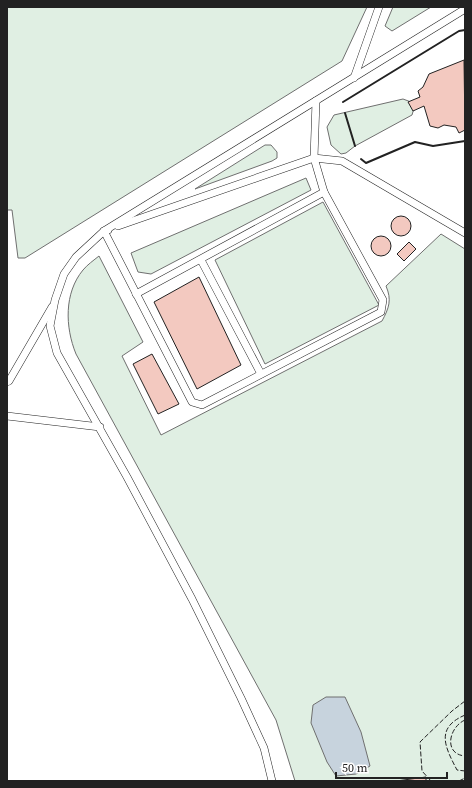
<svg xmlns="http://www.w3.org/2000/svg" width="472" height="788" font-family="'Source Serif 4',serif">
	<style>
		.green { fill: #e0efe3; stroke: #6f6f6f }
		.water { fill: #c7d3dd; stroke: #6f6f6f }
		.building { fill: #f3c9c0; stroke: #222 }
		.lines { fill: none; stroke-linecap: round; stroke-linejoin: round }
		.lane-casing { stroke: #222; stroke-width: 8 }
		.lane { stroke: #fff; stroke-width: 7 }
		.fence { stroke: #222; stroke-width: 1; stroke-dasharray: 5 2; stroke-linecap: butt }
		.wall { stroke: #222; stroke-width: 2 }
	</style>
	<rect width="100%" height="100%" fill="#fff"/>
	<g class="green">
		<polygon points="7,7 367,7 342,61 25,258 18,258 12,210 7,210"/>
		<polygon points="393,7 431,7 392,31 385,26"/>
		<polygon points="403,99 411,102 414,108 412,115 355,146 346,153 341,154 331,145 327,127 334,115"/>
		<polygon points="265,145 271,145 277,152 277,158 272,161 195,189"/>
		<polygon points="306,178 311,190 151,274 138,272 131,253"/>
		<polygon points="323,202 379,305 265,364 215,260"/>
		<path d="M441,234L465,249V781H295L276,720L76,354C65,327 64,293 83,270C87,265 94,260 99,256L143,342L122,356L161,435L382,321C389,308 392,300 386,286Z"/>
	</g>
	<polygon class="water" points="326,697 345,697 361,732 370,766 356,774 336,776 327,762 311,723 313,705"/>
	<g class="building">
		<polygon points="464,60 465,130 459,133 456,127 444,125 438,128 430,126 424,106 413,111 408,102 420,97 418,91 423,87 429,74"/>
		<circle cx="401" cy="226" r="10"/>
		<circle cx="381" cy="246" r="10"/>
		<polygon points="409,242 416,249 404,261 397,254"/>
		<polygon points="199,277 241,365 197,389 154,302"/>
		<polygon points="152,354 179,404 158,414 133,364"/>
		<polygon points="426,777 426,781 396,781"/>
	</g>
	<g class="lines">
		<g class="lane-casing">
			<g id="lane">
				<polyline points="354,78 379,7"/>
				<polyline points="118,226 314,158 342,161 465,233"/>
				<polyline points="108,230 104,231 192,402 202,405 381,312 383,300 324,192 314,158 316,101"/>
				<polyline points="201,260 261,374"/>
				<polyline points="136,294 324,192"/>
				<polyline points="7,382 9,381 52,307"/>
				<polyline points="7,416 100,427"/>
				<polyline points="272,781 264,748 241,698 192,599 127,477 57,353 50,326 55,300 64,274 76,257 104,231 465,9"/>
			</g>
		</g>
		<use href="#lane" class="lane"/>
		<g class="fence">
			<path d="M465,715C435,728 445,747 457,770L465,771"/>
			<path d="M465,720C449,727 443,754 465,756"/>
			<polyline points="431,781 422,771 420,742 452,711 465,701"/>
			<polyline points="459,781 465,778"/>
		</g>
		<g class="wall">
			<polyline points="343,102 459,31 465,30"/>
			<polyline points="345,113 355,146"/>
			<polyline points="361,159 366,163 415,142 433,146 465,141"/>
		</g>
	</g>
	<rect width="472" height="788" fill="none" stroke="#222222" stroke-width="16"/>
	<path d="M336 772v6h111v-6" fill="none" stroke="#222222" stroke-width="2"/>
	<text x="342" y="772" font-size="12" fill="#222222" stroke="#ffffff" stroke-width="3" paint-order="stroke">50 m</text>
</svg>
